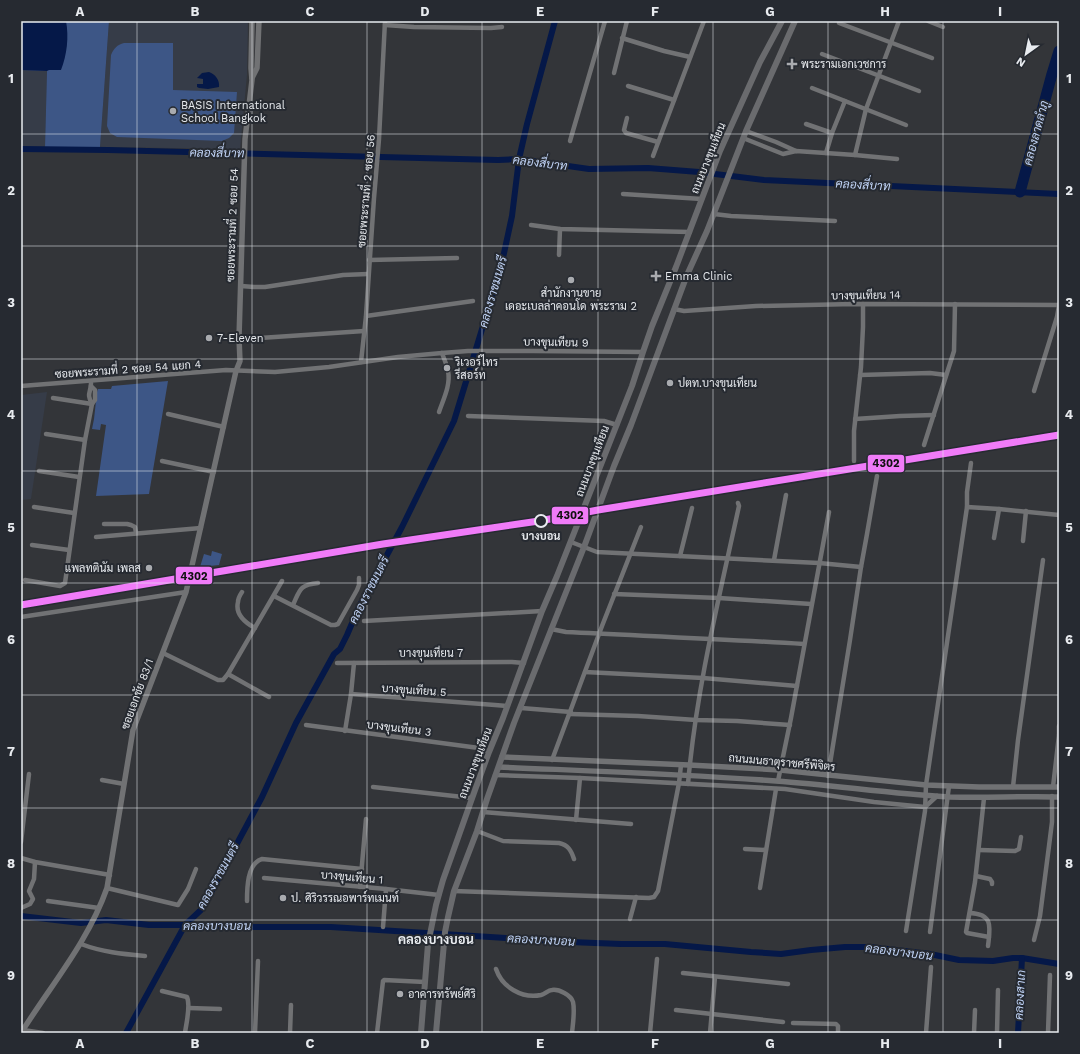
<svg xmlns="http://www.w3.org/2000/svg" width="1080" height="1054" font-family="'Work Sans',Sarabun,sans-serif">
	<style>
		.built { fill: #363c48 }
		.green { fill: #3d5686 }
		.water { fill: #051848 }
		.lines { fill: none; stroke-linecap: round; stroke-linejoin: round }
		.canal { stroke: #051848; stroke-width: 6 }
		.river { stroke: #051848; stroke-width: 11 }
		.minor { stroke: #717274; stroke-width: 4.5 }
		.tertiary { stroke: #717274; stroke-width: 5.5 }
		.secondary { stroke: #6a6b6e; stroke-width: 6 }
		.rail-1-casing { stroke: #262a31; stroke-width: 10 }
		.rail-1 { stroke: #f07bf8; stroke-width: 7 }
		.grid { fill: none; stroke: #e8ebef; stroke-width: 1; stroke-opacity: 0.55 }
		.poi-dot { fill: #a9abaf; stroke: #262a31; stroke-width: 1.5 }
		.stop-dot { fill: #262a31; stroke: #e8ebef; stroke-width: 2 }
		.labels { text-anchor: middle; stroke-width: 4; stroke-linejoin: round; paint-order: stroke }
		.poi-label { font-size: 11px; fill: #e8ebef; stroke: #262a31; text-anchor: start }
		.street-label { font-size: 11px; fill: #e8ebef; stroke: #262a31 }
		.stop-label { font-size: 11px; font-weight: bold; fill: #e8ebef; stroke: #262a31 }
		.water-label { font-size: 12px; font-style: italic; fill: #c1d4f7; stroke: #262a31 }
		.quarter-label { font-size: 13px; font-weight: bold; fill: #e8ebef; stroke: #262a31 }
		.line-badge { stroke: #262a31; stroke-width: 1.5 }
		.pale-badge-label { font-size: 11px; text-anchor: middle; font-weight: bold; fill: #111 }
		.neatline { fill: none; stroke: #e8ebef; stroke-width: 1.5 }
		.grid-label { font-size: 13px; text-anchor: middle; font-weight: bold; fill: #e8ebef }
	</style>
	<rect width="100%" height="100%" fill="#333539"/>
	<g class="built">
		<polygon points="109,21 248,21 247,75 240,149 100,147"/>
		<polygon points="21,70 47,71 45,147 21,147"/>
		<polygon points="47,392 31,499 21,500 21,395"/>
	</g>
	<g class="green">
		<polygon points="21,21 109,21 100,147 45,147 47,71 21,70"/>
		<path d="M124,43H173V90L237,92L234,133L229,138L222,141L117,137L110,133L107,126L111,55C114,48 117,45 124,43Z"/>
		<polygon points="168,381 149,494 96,496 106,425 101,424 100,430 92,429 94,419 97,392 98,389 111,389 112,386"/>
		<polygon points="212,551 222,554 219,565 200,567 204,554 211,556"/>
	</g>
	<g class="water">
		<path d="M21,21H66C69,37 67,55 61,70H49L47,71L21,70Z"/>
		<path d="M209,72C215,74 220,80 219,87L208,89L199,88L197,87V84H203V79L197,78L202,73Z"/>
	</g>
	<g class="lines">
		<g class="canal">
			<polyline points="21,149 108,150 498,160 519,159 589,169 648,168 699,172 764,180 1059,194"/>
			<polyline points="21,916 81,923 106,920 149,925 185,925 257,927 331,927 570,942 621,944 665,944 751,952 781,954 811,950 845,947 870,947 930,954 959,960 993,961 1013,958 1022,958 1059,964"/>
			<polyline points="126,1033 185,925 202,909 262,797 296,723 334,654 340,649 347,635 359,607 402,527 454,421 501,267 512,216 519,159 527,124 555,21"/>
			<polyline points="1018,1033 1022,958"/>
		</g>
		<polyline class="river" points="1020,192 1052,74 1059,51"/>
		<g class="minor">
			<polyline points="928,21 943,27"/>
			<polyline points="839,23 932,58"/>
			<polyline points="385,25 414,27 491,28 502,27"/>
			<polyline points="622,38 664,51 690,57"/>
			<polyline points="822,54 919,91"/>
			<polyline points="614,73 627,21"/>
			<polyline points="628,86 674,100"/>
			<polyline points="812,88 906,125"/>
			<polyline points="627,118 624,130 626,133 658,142"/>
			<polyline points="806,124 832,133"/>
			<polyline points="746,131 776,142 796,151"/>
			<polyline points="743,138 783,154 796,151 855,155 897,159"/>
			<polyline points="570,141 605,21"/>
			<polyline points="826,153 832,133 845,101"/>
			<polyline points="855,155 866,109 899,21"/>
			<polyline points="653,156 704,21"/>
			<polyline points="623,194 702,199"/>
			<polyline points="714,214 731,216 835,221"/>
			<polyline points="531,225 560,229 690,232"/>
			<polyline points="559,255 560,229"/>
			<polyline points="369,260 457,258"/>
			<polyline points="241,286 254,287 265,287 343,275 368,274"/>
			<polyline points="674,309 684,311 756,306 854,304 1059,305"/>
			<polyline points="366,316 473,301"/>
			<polyline points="239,338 260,338 364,331"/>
			<polyline points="361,362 366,316 374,198 379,139 385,21"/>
			<polyline points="860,375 930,373 946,375"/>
			<path d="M91,383C91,393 86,393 92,404"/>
			<polyline points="21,386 226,370 275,372 329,367 398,357 442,353 468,351 533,351 643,352"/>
			<polyline points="1034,391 1057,317 1059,305"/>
			<polyline points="53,398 92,404"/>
			<path d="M439,412C443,400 451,385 448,371C447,365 444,359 442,353"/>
			<polyline points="168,414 224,427"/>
			<polyline points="468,416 604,421 617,425"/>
			<polyline points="855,419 900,416 934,415"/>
			<polyline points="46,434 85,440"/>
			<polyline points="924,445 954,351 955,304"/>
			<polyline points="162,461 214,472"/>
			<polyline points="854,461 854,431 861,367 863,327 863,304"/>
			<polyline points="39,471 79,477"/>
			<polyline points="34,507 74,513"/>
			<polyline points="967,507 967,492 971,463"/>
			<polyline points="104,524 127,524 131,525 135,527 136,533"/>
			<polyline points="96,537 201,528"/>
			<polyline points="994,538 999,509"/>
			<polyline points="1023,541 1026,511"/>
			<polyline points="571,542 597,552 819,563 861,567"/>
			<polyline points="32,545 69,550"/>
			<polyline points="680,556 692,508"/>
			<polyline points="774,560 786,495"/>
			<polyline points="25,580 60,586 65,583 85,440 92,404 95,400 95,390 91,386"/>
			<path d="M242,592C240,595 238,598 238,602C235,614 246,623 255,628"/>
			<polyline points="614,594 719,598 811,604"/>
			<polyline points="274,596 331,625 335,625 338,624 357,590 359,585 359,578"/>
			<path d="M293,605C300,590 299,585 318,583"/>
			<polyline points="21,617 186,592"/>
			<polyline points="364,621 542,611"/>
			<path d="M551,629L566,632C646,636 725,639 804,644"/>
			<polyline points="163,653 218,680 223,680 228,674 282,581"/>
			<polyline points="337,663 512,662 524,663"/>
			<polyline points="354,663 351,694 495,705 507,706"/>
			<polyline points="585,672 703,678 797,686"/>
			<polyline points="228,674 269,697"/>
			<polyline points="521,708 571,712"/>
			<polyline points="570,714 638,716 696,720 737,721 790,725"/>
			<polyline points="306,725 479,748 489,752"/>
			<polyline points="345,731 351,694"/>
			<polyline points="1059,735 1059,726"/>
			<polyline points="552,760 602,626 641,527"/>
			<polyline points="495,775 580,778 785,789 874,802 925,807 937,796"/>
			<polyline points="828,776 850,640 861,567 867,534 877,476"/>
			<polyline points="102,780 124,784"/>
			<polyline points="778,781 791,718 829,512"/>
			<path d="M688,784C696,690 719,598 739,506L738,503"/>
			<polyline points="373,787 472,798"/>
			<polyline points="1013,787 1018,740 1043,560"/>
			<polyline points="1053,787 1059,735"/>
			<polyline points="984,798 975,882 966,932 967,933 989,937"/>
			<polyline points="483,812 631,824"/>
			<polyline points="576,820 580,778"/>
			<path d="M477,831L503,841L559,843C568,845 571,850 574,859"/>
			<polyline points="21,842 29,774"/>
			<polyline points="745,849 766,850"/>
			<polyline points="979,850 1015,851 1019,849 1021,837"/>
			<polyline points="21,858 35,862 110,875"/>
			<polyline points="976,876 990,879 992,882 992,884"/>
			<polyline points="264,878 386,889 439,895"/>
			<polyline points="360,887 366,819"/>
			<polyline points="107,888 178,905 188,889 196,869"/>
			<polyline points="760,888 776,789"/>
			<polyline points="454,891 649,898 654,897 658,891 679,783 681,765"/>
			<polyline points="48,901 99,908"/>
			<path d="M247,901C247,889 247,863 262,859L362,869"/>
			<polyline points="21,908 30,904 33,899 29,891 34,879 35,862"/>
			<path d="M970,913C994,914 990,928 988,946"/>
			<polyline points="630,919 636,897"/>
			<polyline points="383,927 386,889"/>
			<polyline points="906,931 925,811 926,785 967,507 999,509 1059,515"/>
			<polyline points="930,932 949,786"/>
			<polyline points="1034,940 1040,916 1049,846 1052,822 1052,796"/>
			<path d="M81,944C102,952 122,954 145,956"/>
			<path d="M496,969C502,987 522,999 541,995C545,994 548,990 552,990C559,989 571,995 573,1002C575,1011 573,1023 572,1033"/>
			<polyline points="683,973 788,984"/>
			<path d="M162,991L187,997C191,1006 186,1024 185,1033"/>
			<polyline points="189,1008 220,1009"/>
			<polyline points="676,1010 783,1022"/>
			<polyline points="793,1023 836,1024 838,1026 838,1033"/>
			<polyline points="23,1030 43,1033"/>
			<polyline points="255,1033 258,961"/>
			<polyline points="290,1033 291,1005"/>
			<polyline points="377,1033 383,981 384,980 425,982"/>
			<polyline points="650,1033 657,959"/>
			<polyline points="710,1033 715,977"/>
			<polyline points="926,1033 931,967"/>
			<polyline points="974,1033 975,1010"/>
			<polyline points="997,1033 998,990"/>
			<polyline points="1048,1033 1050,975"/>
		</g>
		<g class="tertiary">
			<polyline points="252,78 257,68 259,21"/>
			<polyline points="502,757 689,765 780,770 926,785 979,787 1059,787"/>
			<path d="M499,767C591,771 684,774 776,781C834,785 892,794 950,797C987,798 1023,796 1059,797"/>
			<path d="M21,1033C51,985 88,942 107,888L133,730L186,592L236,371L240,361L239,338L245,139L252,80L251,68L252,21"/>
		</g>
		<g class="secondary">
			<polyline points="421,1033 428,944 436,905 443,880 475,790 489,752 503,718 542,611 557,576 632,386 643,352 652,326 676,267 720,151 760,62 782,21"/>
			<polyline points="436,1033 445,932 448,917 454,891 477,831 487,799 514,723 584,547 614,466 631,425 687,275 707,231 746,131 795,21"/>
		</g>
		<g class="rail-1-casing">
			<polyline id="rail-1" points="21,605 383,544 539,521 598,510 1059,435"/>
		</g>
		<use href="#rail-1" class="rail-1"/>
	</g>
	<path class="grid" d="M137,21V1033M252,21V1033M367,21V1033M482,21V1033M598,21V1033M713,21V1033M828,21V1033M943,21V1033M21,134H1059M21,246H1059M21,359H1059M21,471H1059M21,583H1059M21,695H1059M21,808H1059M21,920H1059"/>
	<g class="poi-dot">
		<path d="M790 58h4v4h4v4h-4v4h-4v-4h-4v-4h4z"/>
		<circle cx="173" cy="111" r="4"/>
		<path d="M654 270h4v4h4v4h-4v4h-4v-4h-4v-4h4z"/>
		<circle cx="571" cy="280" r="4"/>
		<circle cx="209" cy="338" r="4"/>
		<circle cx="447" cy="368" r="4"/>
		<circle cx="670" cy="383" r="4"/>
		<circle cx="149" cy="568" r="4"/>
		<circle cx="283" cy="898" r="4"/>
		<circle cx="400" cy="994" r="4"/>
	</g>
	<circle class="stop-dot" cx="541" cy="521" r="6"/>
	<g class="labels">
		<g class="poi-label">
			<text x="801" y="68">พระรามเอกเวชการ</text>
			<text x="181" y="109">BASIS International<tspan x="181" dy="13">School Bangkok</tspan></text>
			<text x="665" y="280">Emma Clinic</text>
			<text x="571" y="297" text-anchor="middle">สำนักงานขาย<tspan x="571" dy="13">เดอะเบลล่าคอนโด พระราม 2</tspan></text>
			<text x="217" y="342">7-Eleven</text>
			<text x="455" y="366">ริเวอร์ไทร<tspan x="455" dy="13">รีสอร์ท</tspan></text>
			<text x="678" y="387">ปตท.บางขุนเทียน</text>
			<text x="141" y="572" text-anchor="end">แพลทตินัม เพลส</text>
			<text x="291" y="902">ป. ศิริวรรณอพาร์ทเมนท์</text>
			<text x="408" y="998">อาคารทรัพย์ศิริ</text>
		</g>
		<g class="street-label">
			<text transform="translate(708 158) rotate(-68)" y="4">ถนนบางขุนเทียน</text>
			<text transform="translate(366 191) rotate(-85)" y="4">ซอยพระรามที่ 2 ซอย 56</text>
			<text transform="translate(232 225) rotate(-88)" y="4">ซอยพระรามที่ 2 ซอย 54</text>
			<text transform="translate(866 295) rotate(-1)" y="4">บางขุนเทียน 14</text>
			<text transform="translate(556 342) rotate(1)" y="4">บางขุนเทียน 9</text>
			<text transform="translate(128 369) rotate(-4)" y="4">ซอยพระรามที่ 2 ซอย 54 แยก 4</text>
			<text transform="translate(592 461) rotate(-69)" y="4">ถนนบางขุนเทียน</text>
			<text x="431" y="657">บางขุนเทียน 7</text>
			<text transform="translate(414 690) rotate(4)" y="4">บางขุนเทียน 5</text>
			<text transform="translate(137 694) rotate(-70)" y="4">ซอยเอกชัย 83/1</text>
			<text transform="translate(399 728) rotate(7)" y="4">บางขุนเทียน 3</text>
			<text transform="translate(782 762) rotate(5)" y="4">ถนนมนธาตุราชศรีพิจิตร</text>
			<text transform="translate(475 763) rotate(-69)" y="4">ถนนบางขุนเทียน</text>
			<text transform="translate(352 877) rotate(5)" y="4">บางขุนเทียน 1</text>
		</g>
		<g class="stop-label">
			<text x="541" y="540">บางบอน</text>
		</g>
		<g class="water-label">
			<text transform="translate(1036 133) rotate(-75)" y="4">คลองลาดลำภู</text>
			<text transform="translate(217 153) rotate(1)" y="4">คลองสี่บาท</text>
			<text transform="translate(540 163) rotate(7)" y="4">คลองสี่บาท</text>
			<text transform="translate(863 185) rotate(3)" y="4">คลองสี่บาท</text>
			<text transform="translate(493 292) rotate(-74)" y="4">คลองราชมนตรี</text>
			<text transform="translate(369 590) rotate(-63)" y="4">คลองราชมนตรี</text>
			<text transform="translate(218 876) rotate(-61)" y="4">คลองราชมนตรี</text>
			<text x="217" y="930">คลองบางบอน</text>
			<text transform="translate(541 940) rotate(3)" y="4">คลองบางบอน</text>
			<text transform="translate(899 952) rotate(7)" y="4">คลองบางบอน</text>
			<text transform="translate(1020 995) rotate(-87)" y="4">คลองสาเก</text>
		</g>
		<g class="quarter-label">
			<text x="436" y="944">คลองบางบอน</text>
		</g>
	</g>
	<g class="line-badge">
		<rect x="867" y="454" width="38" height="19" rx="4" fill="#f07bf8"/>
		<rect x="551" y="506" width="38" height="19" rx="4" fill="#f07bf8"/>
		<rect x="175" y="566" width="38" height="19" rx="4" fill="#f07bf8"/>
	</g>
	<g class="pale-badge-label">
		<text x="886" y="467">4302</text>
		<text x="570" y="519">4302</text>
		<text x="194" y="580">4302</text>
	</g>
	<rect width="1080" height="1054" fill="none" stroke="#262a31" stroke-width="44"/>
	<g transform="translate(1026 54) rotate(213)" stroke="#262a31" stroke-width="3" paint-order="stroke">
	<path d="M0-3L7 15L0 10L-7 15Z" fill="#e8ebef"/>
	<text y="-6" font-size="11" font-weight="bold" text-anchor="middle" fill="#e8ebef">N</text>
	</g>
	<rect x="22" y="22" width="1036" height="1010" class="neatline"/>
	<g class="grid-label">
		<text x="80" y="16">A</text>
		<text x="195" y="16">B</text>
		<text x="310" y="16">C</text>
		<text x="425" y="16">D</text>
		<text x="540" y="16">E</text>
		<text x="655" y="16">F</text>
		<text x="770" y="16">G</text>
		<text x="885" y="16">H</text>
		<text x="1000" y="16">I</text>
		<text x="11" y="83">1</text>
		<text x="1069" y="83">1</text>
		<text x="11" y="195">2</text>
		<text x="1069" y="195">2</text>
		<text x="11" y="307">3</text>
		<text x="1069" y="307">3</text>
		<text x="11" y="419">4</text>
		<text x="1069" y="419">4</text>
		<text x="11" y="532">5</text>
		<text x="1069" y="532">5</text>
		<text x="11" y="644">6</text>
		<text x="1069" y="644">6</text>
		<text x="11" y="756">7</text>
		<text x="1069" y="756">7</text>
		<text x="11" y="868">8</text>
		<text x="1069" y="868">8</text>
		<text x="11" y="980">9</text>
		<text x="1069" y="980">9</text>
		<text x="80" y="1048">A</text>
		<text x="195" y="1048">B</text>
		<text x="310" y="1048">C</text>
		<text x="425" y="1048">D</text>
		<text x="540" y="1048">E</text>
		<text x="655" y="1048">F</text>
		<text x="770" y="1048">G</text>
		<text x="885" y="1048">H</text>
		<text x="1000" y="1048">I</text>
	</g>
</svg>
